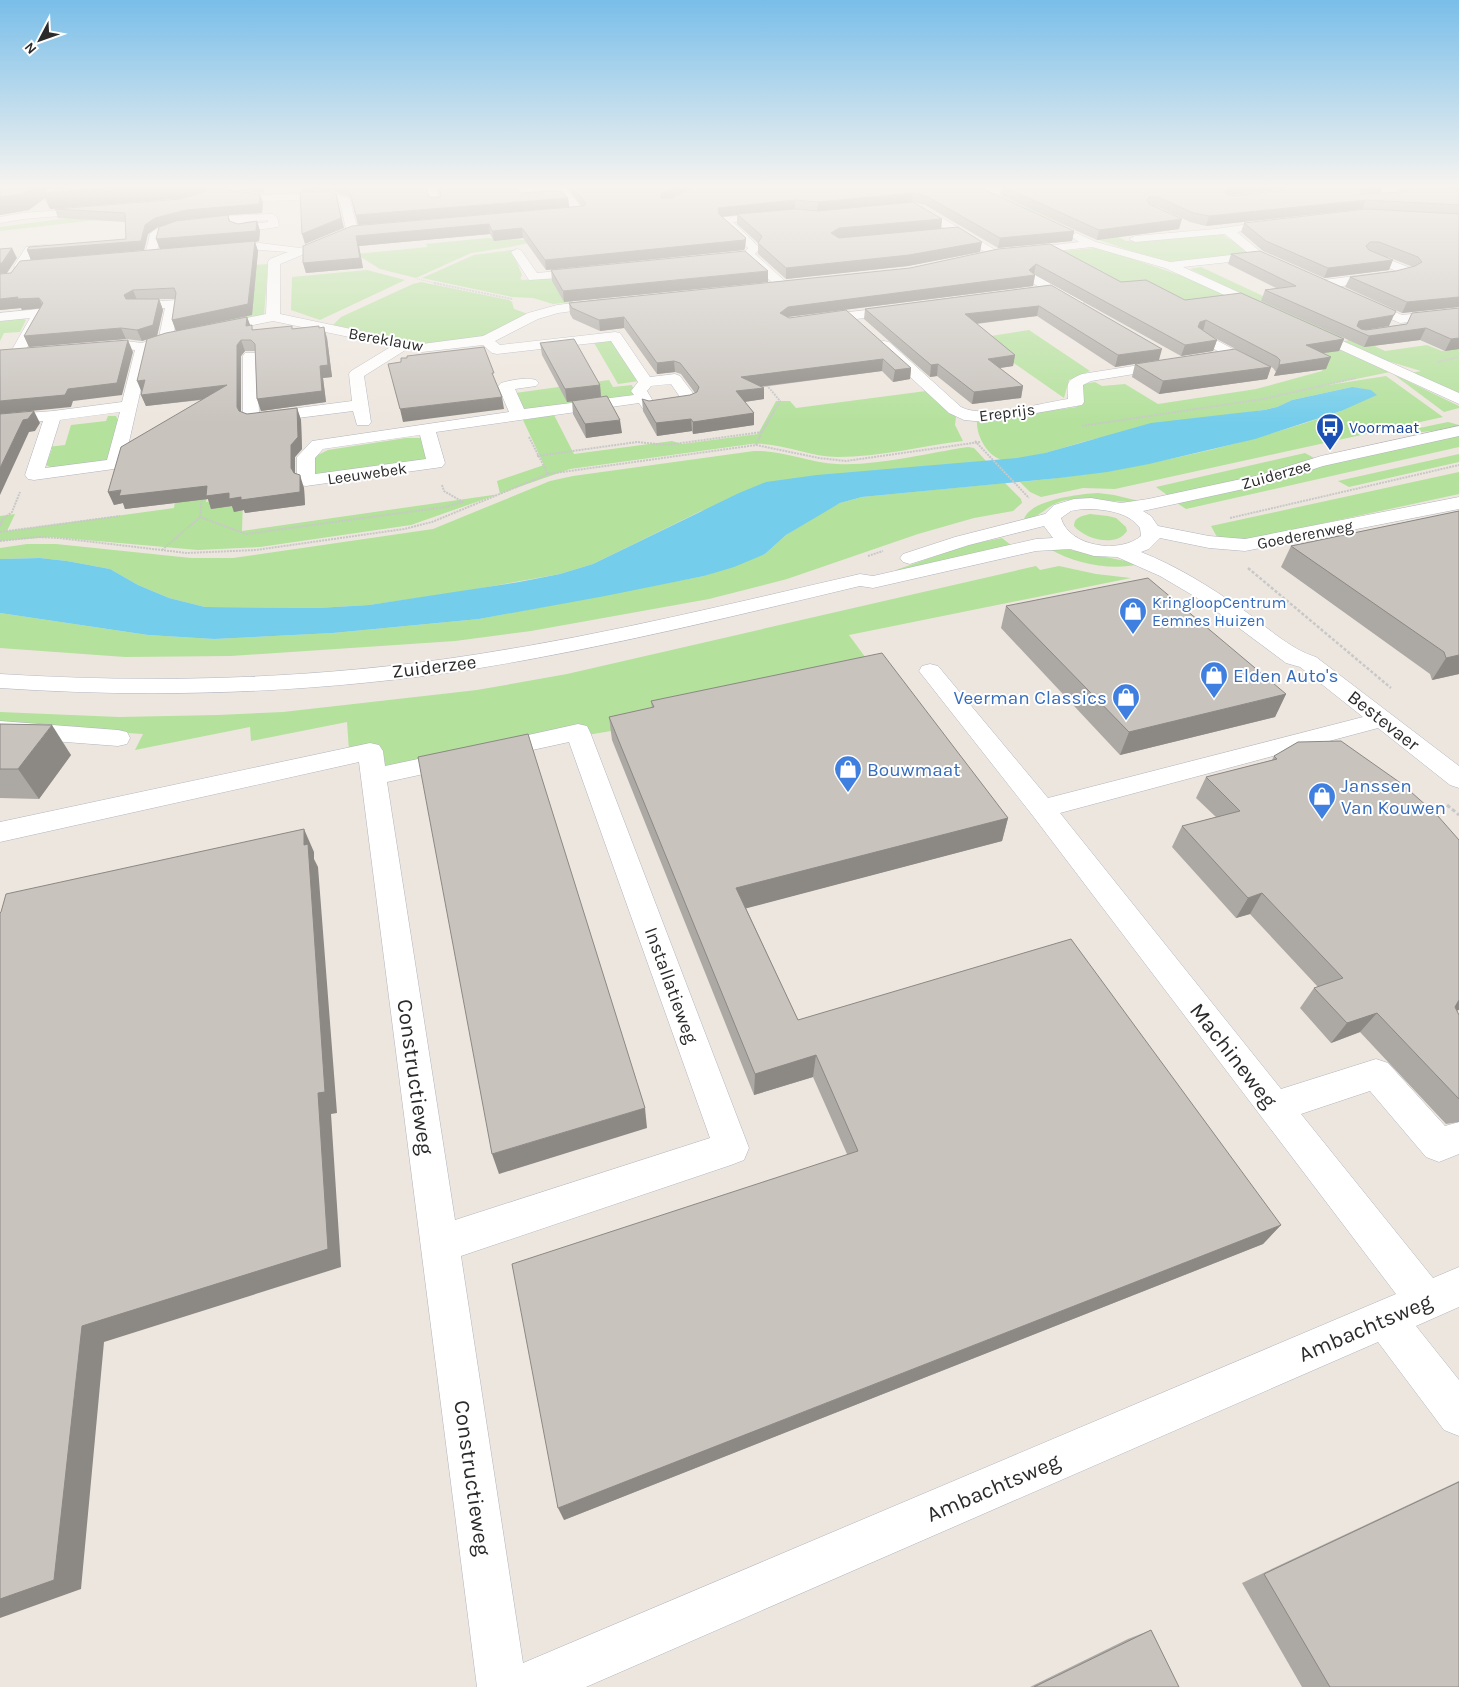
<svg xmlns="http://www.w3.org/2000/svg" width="1459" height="1687" font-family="Karla,sans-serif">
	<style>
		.green { fill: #b4e19c }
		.water { fill: #74cdeb }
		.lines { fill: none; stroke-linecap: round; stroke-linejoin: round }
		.minor-casing { stroke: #b1b4be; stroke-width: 1 }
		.path-far3 { stroke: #c8c8c8; stroke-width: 1; stroke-dasharray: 1 1; stroke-linecap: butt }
		.path-far2 { stroke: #c8c8c8; stroke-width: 2; stroke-dasharray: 2 1; stroke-linecap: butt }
		.path-far1 { stroke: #c8c8c8; stroke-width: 2.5; stroke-dasharray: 3 2; stroke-linecap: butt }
		.path { stroke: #c8c8c8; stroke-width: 3; stroke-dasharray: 4 2.5; stroke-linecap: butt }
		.minor { fill: #fff; fill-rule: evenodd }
		.wall { fill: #aca8a3; fill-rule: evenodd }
		.shaded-wall { fill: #8c8884 }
		.building { fill: #c8c3bd; stroke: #8c8884 }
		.labels { text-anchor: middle; stroke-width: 4; stroke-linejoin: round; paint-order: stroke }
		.far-street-label { font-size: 16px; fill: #2b2b2b; stroke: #fff }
		.far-transit-label { font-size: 16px; fill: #164399; stroke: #fff; text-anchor: start }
		.far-shop-label { font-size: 16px; fill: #366cbe; stroke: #fff; text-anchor: start }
		.street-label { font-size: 19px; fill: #2b2b2b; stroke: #fff }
		.shop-label { font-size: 19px; fill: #366cbe; stroke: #fff; text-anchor: start }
		.near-street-label { font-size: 22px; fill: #2b2b2b; stroke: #fff }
	</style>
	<rect width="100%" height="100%" fill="#ede6de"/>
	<g class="green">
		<polygon points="1002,191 1109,232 1126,241 1222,234 1255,255 1175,263 1131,251 1088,236 990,193"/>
		<polygon points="184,210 0,231 0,227 99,214"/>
		<polygon points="571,234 510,247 471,253 416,278 380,269 356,254 428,247 426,244 487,238 525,240"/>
		<path d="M1095,248L1112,252L1191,279L1390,372L1322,386L1386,376L1443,417L1115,489L1083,488L1041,497L1030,492L1020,482C1132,471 1235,448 1341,411L1352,387L1292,400L1277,407L1264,410C1208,418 1151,427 1095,439C1075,443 1019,464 1002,460C987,456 976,435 977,421L1077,407L1078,385L1095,382L1102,386L1125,384L1158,404L1256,389L1322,371L1324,368L1155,302L1091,267L1001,257Z"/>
		<polygon points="512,250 522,275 520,279 523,280 556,277 573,302 553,304 533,298 512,297 422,278 474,255"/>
		<polygon points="268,264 264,315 178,333 176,330 241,288 205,269"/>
		<polygon points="1201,267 1338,331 1364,334 1334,339 1190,269"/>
		<polygon points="367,270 405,280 320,320 291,310 292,277"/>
		<polygon points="421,282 509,300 512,302 514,309 528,314 484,337 428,344 333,325 341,317 413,284"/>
		<polygon points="22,318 26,320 20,332 4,333 0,341 0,320"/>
		<polygon points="1029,330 1090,371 1069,380 1064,398 978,338"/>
		<polygon points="1357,338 1385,351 1427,345 1442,351 1459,348 1459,394 1411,373 1421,371 1381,359 1341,342"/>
		<polygon points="612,339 639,381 618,384 593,341"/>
		<polygon points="1393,374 1459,406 1459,408 1444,412"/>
		<polygon points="609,380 613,387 632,385 636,396 524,409 515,393"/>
		<path d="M926,391L956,417L955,425L963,441C922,446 879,457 838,457C808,457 782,442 751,444L570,469L411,525L260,547L198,550L52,537L0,541V516L15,514L7,531L174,508L180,462L214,458L206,502L243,498L242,531L500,494L497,481L544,465L523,420L554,415L574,454L672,441L682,444L758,434L776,401H790L796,408Z"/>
		<polygon points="108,416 116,416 120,425 110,459 105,461 52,468 46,465 52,449 47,449 47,447 65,445 71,425 106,421"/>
		<polygon points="1448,422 1459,425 1459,428 1404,434 1400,432"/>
		<polygon points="1459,435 1459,447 1186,509 1177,503 1297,471"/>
		<polygon points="406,438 423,438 427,460 315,476 314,457 328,450"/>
		<path d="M968,447L974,448L987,462L847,473L701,511L593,564L560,574L460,592L369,605L318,608L205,607L169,598L138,585L110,569L67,561L40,558L0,559V548L27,544H56L191,558H233L433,529L550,481L573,476L754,451C783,450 809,463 837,464C878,466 927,453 968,447Z"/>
		<polygon points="1305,453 1316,459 1276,471 1170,497 1156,487"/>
		<polygon points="1459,454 1459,462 1349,487 1338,481"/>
		<polygon points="1459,472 1459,494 1246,540 1217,537 1211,526"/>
		<polygon points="1005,483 1021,499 1022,503 1013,511 974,518 918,534 787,579 709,599 531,631 455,641 231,656 125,657 0,648 0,613 148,635 214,639 333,633 479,619 704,576 765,554 786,535 821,513 840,503 862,497"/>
		<path d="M1098,493L1114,495L1139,501C1113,504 1087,495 1062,501C1047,505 1039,519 1024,519C1030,500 1079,494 1098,493Z"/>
		<path d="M1090,514L1108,516L1116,518L1126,527L1127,531C1116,548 1085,539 1074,526C1074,517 1082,516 1090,514Z"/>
		<polygon points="1002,538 1012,546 898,571 896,570 967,545"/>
		<path d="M1050,549L1071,550L1140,564C1112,571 1075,564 1050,549Z"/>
		<polygon points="1036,566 1040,570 1059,566 1096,574 1131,578 849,635 879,676 653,724 372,771 349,750 347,722 251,741 250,727 135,750 143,734 0,725 0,712 119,717 218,715 283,712 477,690 567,674"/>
	</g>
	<polygon class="water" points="1352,387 1371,390 1377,395 1341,411 1255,439 1149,464 1107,472 1059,478 862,497 840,503 786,535 765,554 734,567 704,576 605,596 479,619 333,633 214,639 148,635 0,613 0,559 40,558 67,561 110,569 138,585 169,598 205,607 318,608 369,605 519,582 560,574 593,564 739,493 766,482 817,475 1017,458 1045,453 1151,423 1264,410 1277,407 1292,400"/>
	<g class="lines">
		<g class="minor-casing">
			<g id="minor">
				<polygon points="426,187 446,187 436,190 441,203 440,205 432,205"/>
				<polygon points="519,187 553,187 548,190 527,192 529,195 559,193 555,187 565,187 585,212 580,215 546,216 545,214 546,212 572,209 562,196 557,198 522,200 515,190"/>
				<polygon points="997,187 1036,187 1031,190 979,195 974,192 979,189"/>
				<path d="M1371,187H1386L1407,196C1401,201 1378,204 1372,199L1373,197L1388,195Z"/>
				<path d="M224,190L263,195L333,193L350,200L358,231L356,233L280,264V314L422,344L483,336L528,313L557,305L606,299L611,300L612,303L611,306L558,313L538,319L495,341L500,345L615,332L620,333L650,377L675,374L680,376L698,400L696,403L690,405L649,411L643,409L639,403L436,432L445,463L442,467L306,486L300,485L297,481V457L312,441L509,412L498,386L501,383C511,380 526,377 536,380L539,383L536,386L515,389L524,409L634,395L631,391L638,382L611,341L497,354L492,353L483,345L422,352L407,349L364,376L371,422L369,425H357L353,411L251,424L245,422L243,419V356L245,353H255L257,356L259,413L352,401L349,374L351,371L392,346L273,321L170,342L150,349L124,464L121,468L34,480L28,479L25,475L43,421L0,425V415L53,411L122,402L135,350L126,349L94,352L89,351L87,348L89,345L94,344L126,341L142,343L159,337L165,308L137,310L130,306L132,303L177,300L178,303L174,333L266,314L268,262L270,259L288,252L260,250L218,252L212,249L214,247L260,243L300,248L346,229L340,202L332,199L263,201L220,195V191ZM671,384L680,397L653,401L647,391L651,386ZM120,412L107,460L45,468L60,420ZM420,435L426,459L315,474V458L323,449Z"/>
				<polygon points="908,204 924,207 1002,254 1000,256 992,256 917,212 904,209 903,207"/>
				<polygon points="93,208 98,211 97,213 23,219 0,223 0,217 23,213"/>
				<polygon points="773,213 778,216 777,218 733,222 758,246 760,248 755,254 786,282 788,285 782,289 778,288 745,257 743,255 748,248 719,220 724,217"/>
				<path d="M272,214L277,217L279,225L278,227L242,232L234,230L233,223L179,229L161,236L155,257L151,259L145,255L150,234C166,217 247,215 272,214ZM268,220V222L244,225V222Z"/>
				<polygon points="1278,220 1283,223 1282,225 1237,232 1262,253 1291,265 1293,268 1291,271 1283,271 1257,259 1183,267 1271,307 1273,310 1271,313 1266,314 1165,268 1092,247 1020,255 1014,252 1020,249 1079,242 1070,236 1076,233 1096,242 1170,262 1248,253 1225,234 1135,242 1129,239 1135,236 1215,229"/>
				<polygon points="46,245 50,246 52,248 50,250 34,252 29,262 51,259 57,263 55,266 16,269 14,266 26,247"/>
				<polygon points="517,249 521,250 537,273 589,268 595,272 589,276 529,280 511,252"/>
				<path d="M1370,252L1413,269L1415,272C1407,281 1339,286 1323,288L1317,284L1323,280L1396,271L1366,258L1364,256L1366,254Z"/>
				<polygon points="1026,270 1083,301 1084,304 1078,308 1073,307 1022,277 1020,274"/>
				<polygon points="1359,296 1402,315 1459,309 1459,317 1400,323 1354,303 1353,300 1354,297"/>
				<polygon points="901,306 906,307 908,310 906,313 815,324 808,320 815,316"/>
				<polygon points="39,309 46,313 23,355 21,358 11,358 9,355 30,318 0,321 0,313"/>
				<polygon points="1309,326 1459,393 1459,404 1304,333 1302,330"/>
				<polygon points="1203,333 1263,365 1265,368 1263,371 1253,371 1198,340 1196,337 1198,334"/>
				<path d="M884,341L889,342L961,407C983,419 1042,403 1068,399C1067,382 1066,381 1082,374L1171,360L1176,361L1178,364L1176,367L1171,368L1091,381L1083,385L1084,402L1082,405L985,422L964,420L949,413L879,348L877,345L879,342Z"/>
				<path d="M1459,426V436L1323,466L1271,483L1143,511L1151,516L1158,526L1209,536L1245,539L1459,497V509L1245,551L1209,548L1160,538L1149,549L1141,552C1177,566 1210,587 1242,609C1265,625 1289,649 1316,657L1459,766V788L1450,785L1378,728L1060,813L1281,1089L1376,1059L1388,1063L1445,1126L1459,1122V1154L1439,1162L1426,1157L1370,1091L1301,1114L1433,1278L1459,1267V1307L1416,1326L1459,1380V1436L1444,1430L1378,1342L586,1687H477L359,762L0,842V822L370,743L379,745L383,751L385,766L456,751L465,753L469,759L465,765L387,782L455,1220L710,1138L569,742L496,758L487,756L484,750L487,744L578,724L587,726L590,732L749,1148L744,1160L731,1165L461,1256L523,1663L1396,1294L1033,816L919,671L922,666L930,664L938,666L1048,798L1363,717L1300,667L1286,663L1204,602L1160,576L1117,557L1094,556L1070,549L1036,551L873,588L860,586C734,616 608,647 480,668C321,693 160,699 0,688V674C160,684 321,679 479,654C608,634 734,603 860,574L873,576L1036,539L1053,538L1044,526L969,545L910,564L903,562L900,558L903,554L955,537L1045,514L1054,505L1074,499L1091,498L1121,503L1148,499L1260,475L1321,456ZM1083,509C1102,509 1128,511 1140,528L1141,536C1120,554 1069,547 1061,518L1071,511Z"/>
				<polygon points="0,721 118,730 127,732 130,738 127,744 118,746 0,737"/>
			</g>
		</g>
		<polyline class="path-far3" points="417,279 440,284"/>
		<g class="path-far2">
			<polyline points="434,283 512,299"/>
			<polyline points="1438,362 1459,357"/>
			<polyline points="1082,426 1263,399 1356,378"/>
			<polyline points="529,437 548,474"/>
			<polyline points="975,441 1029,498"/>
			<polyline points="756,445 762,432"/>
			<polyline points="537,456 637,442 667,445 762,432 780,401 765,383"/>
			<polyline points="202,497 200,517 246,534 445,507 463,502 444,491 442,485"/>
			<polyline points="1230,518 1459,465"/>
			<polyline points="0,526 3,519 12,512 20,492"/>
			<polyline points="0,532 120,516"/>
			<polyline points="0,541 38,537 59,538 187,553 256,550 404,529 432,522 548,474 756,445 819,458 846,461 980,442"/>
			<polyline points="162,550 200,517"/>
			<polyline points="868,556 883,551"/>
		</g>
		<polyline class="path-far1" points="1248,568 1391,688"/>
		<polyline class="path" points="1447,805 1459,815"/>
		<use href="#minor" class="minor"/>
	</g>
	<g class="wall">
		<path d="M0,187H209L203,192L212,189L260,194L263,203L262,213L228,215L230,221L238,224L257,221L260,231L259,241L255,242L258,251L252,315L176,331L172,320L175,299H157H159L163,310L157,336L142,341L126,339L29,347L24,336L40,308L22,310L21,308L0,310V274L11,273L20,261L223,244L160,249L156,239L159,227L166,225L158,227L148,234L144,250L31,260L27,250L29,247L126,239V222L58,218L55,209L181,199L200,193L183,198L50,209L45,198L29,210L0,215ZM219,216L184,220L189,219Z"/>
		<polygon points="223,187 264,187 264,193 224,189"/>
		<polygon points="301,187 426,187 429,197 440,197 438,187 517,187 520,193 568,198 569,207 358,225 351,198 333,191 303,192"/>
		<polygon points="567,187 693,187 670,198 929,187 1074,231 1072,241 998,248 925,205 913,202 942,219 941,228 980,252 908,266 786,279 758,254 758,243 737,224 737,215 722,217 746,238 745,248 744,250 546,270 523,238 494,241 490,234 359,246 363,268 306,273 303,263 303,246 582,207"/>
		<polygon points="1001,187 1127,187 1133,190 1129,187 1301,187 1230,195 1231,196 1313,187 1383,187 1381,193 1402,192 1391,187 1459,187 1459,307 1402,313 1345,287 1350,277 1396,271 1413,267 1388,257 1389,270 1324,278 1263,251 1241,232 1244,223 1375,210 1362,209 1206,226 1190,222 1156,206 1153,206 1179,229 1097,240 1000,195"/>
		<polygon points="998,249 1185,300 1344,339 1339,351 1323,353 1326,369 1274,376 1276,372 1273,368 1271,367 1267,379 1159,394 1132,377 1135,364 1249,356 1211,336 1217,340 1213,351 1181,356 1035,275 1033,286 788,317 911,368 910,379 893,382 882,371 762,387 764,399 745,402 754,413 754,425 693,434 692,431 657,436 643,411 642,399 649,401 690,395 695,393 681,374 675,372 657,374 624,328 600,331 573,319 570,314 569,303 910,268"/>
		<polygon points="1231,254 1389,326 1365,330 1407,324 1459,308 1459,349 1445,351 1420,340 1364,347 1261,301 1265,290 1276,288 1228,264"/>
		<polygon points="551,270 768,271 768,282 564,302 552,281"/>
		<polygon points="1051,285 1159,360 1115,367 1037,316 977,324 1015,355 1013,366 1000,368 1023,386 1021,398 972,404 937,376 930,377 864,319 865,309"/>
		<polygon points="247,317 250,326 253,330 320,328 327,338 332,377 323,378 326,402 261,411 257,399 255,351 245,351 241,356 241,412 247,414 297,408 301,420 302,449 295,457 295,474 304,488 305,505 245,513 244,510 234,512 232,506 211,509 208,499 125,509 123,503 114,505 108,492 201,400 146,406 141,395"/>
		<polygon points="540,343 600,385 601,397 622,433 586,438 573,414 572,401 599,398 567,402 542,355"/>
		<polygon points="1459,511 1459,674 1432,680 1430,674 1281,567 1291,546"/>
		<polygon points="1006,606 1286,694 1275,717 1120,755 1001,628"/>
		<polygon points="651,701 1008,818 1002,841 746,908 798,1020 1281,1225 1263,1244 564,1520 847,1154 813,1077 754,1095 612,740 609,717 652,708"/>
		<polygon points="0,724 71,755 39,799 0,798"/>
		<polygon points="1298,742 1459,1010 1457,1010 1459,1015 1459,1122 1446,1124 1360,1032 1331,1043 1300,1008 1314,988 1318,987 1250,914 1236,918 1172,847 1182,826 1216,817 1196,798 1206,777 1272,760 1274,756"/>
		<polygon points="1459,1481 1459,1687 1302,1687 1242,1583"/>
		<polygon points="1151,1630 1179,1687 1030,1687 1128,1639"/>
	</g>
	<g class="shaded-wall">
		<polygon points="31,187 209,187 203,192 183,198 50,209 45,198 29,210 0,215 0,197"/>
		<polygon points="674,187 693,187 661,202 661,193"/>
		<polygon points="1229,187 1301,187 1228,195 1224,192"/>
		<polygon points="1361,187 1383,187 1381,193 1358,196"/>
		<polygon points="1443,187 1459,187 1459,193"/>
		<polygon points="913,193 912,202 817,211 818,202"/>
		<polygon points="260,194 263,203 262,213 228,215 231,225 229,221 228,215 189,219 158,227 148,234 144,250 31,260 27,250 141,241 145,225 155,218 186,210"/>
		<polygon points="336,194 344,228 305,244 302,234"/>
		<polygon points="568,198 569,207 358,225 356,215"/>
		<polygon points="795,200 795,209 737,214 737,215 718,217 718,208"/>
		<polygon points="1366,200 1362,209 1206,226 1209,216"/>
		<polygon points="942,219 941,229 838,238 831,233 839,228"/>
		<polygon points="1182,219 1179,229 1097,240 1099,230"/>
		<polygon points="257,221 260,231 259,241 255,242 258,251 252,315 176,331 172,320 255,242 160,249 156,239"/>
		<polygon points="489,224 490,234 359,246 363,268 306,273 303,263 356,236"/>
		<polygon points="522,228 523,238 494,241 492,231"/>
		<polygon points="1074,231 1072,241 998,248 1000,238"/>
		<polygon points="746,238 745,248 744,250 546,270 545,260"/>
		<polygon points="982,242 980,252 908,266 786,279 786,268"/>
		<polygon points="12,248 17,258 7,273 0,274 0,263"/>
		<polygon points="1393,260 1389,270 1324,278 1328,268"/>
		<polygon points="1036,264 1034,274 1035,275 1033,286 787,317 780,313 788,307 1029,270"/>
		<polygon points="768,271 768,282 564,302 563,291"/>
		<polygon points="133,290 137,300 128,306 124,295"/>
		<polygon points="18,297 39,298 44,308 22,310 21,308 0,310 0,299"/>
		<polygon points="1459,297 1459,307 1402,313 1407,302"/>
		<polygon points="159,299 163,310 157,336 142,341 137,330"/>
		<polygon points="1039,306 1037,316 964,325 965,314"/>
		<polygon points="1394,315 1389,326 1358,331 1355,330 1359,321"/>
		<polygon points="247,317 251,327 246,326"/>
		<polygon points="624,317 624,328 600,331 599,320"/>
		<polygon points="1206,320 1203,331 1196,333 1200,322"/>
		<polygon points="324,327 327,338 332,377 323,378 326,402 261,411 257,399"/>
		<polygon points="121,328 126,339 29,347 24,336"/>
		<polygon points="1426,328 1420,340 1364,347 1369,336"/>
		<polygon points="1459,338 1459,349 1445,351 1451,339"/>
		<polygon points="1344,339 1339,351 1301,356 1306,345"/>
		<polygon points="128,340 133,352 122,395 73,401 71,407 0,414 0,401 68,389"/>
		<polygon points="241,340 245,351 241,356 241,419 237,407 237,345"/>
		<polygon points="1217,340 1213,351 1181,356 1185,345"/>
		<polygon points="1162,349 1159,360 1115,367 1118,355"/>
		<polygon points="1015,355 1013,366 986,370 988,359"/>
		<polygon points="1331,357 1326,369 1274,376 1279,365"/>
		<polygon points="883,359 882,371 741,389 741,377"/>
		<polygon points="674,361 675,372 657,374 657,363"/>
		<polygon points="938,364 937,376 930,377 931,365"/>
		<polygon points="1271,367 1267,379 1159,394 1163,381"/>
		<polygon points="911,368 910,379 893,382 895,370"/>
		<polygon points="145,380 142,393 137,381"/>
		<polygon points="227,385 231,396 146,406 141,395"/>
		<polygon points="600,385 601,397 567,402 565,389"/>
		<polygon points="1023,386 1021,398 972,404 974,392"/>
		<polygon points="764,388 764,399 736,403 736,391"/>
		<polygon points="502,397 504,409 403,422 400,409"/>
		<polygon points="297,408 301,420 302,449 295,457 295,481 291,468 291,445"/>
		<polygon points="34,411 40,423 35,431 29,432 0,495 0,468 23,420"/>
		<polygon points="754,413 754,425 693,434 693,422"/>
		<polygon points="691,419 692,431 657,436 656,423"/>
		<polygon points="620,420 622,433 586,438 585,424"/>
		<polygon points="300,475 304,488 305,505 245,513 244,510 234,512 232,506 211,509 208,499 125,509 123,503 114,505 108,492"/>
		<polygon points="1459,655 1459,674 1432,680 1446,658"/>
		<polygon points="1286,694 1275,717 1120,755 1129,732"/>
		<polygon points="52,725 71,755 39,799 18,769"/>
		<polygon points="1008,818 1002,841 736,911 736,888"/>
		<polygon points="304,829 314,852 314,859 318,867 337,1113 331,1114 341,1267 104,1342 81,1589 0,1618 0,1599 82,1326 304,845"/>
		<polygon points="1262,893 1250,914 1236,918 1248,898"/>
		<polygon points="1459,998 1459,1010 1443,1015"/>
		<polygon points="1377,1013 1360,1032 1331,1043 1347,1023"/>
		<polygon points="816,1055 813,1077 754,1095 755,1074"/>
		<polygon points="645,1108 647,1128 499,1174 492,1154"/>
		<polygon points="1281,1225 1263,1244 564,1520 558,1508"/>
	</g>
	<g class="building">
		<polygon points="1,187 31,187 22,194 0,197 0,188"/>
		<polygon points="49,187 114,187 43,193"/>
		<polygon points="344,187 426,187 429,197 440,197 441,193 439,187 517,187 520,193 561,191 568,198 356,215 349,189"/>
		<polygon points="573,187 674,187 661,193 661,198 671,198 695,187 979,187 1074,231 1000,238 926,196 913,193 818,202 795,200 718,208 719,214 746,238 744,240 545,260 522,228 492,231 489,224 356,236 360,258 303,263 303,246 352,226 583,206 586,204"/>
		<polygon points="1004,187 1127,187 1131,190 1140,190 1143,187 1229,187 1224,192 1231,196 1313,187 1361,187 1360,194 1406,192 1413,187 1446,187 1459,191 1459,205 1366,200 1209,216 1193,213 1158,197 1149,197 1147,200 1149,204 1182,219 1099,230"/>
		<polygon points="212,189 260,194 259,204 186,210 155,218 145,225 141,241 27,250 29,247 126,239 125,213 55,209 181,199"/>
		<polygon points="329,191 336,194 341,218 302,234 300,192"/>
		<polygon points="913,202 942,219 839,228 831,233 839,238 958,227 982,242 909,255 786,268 758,243 762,236 737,214 795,209 818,211"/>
		<polygon points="1366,209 1459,214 1459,297 1407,302 1350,277 1396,271 1415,266 1422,262 1418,257 1379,242 1370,242 1366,246 1369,250 1393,260 1328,268 1266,241 1244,223"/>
		<polygon points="228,215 229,221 238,224 257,221 256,231 156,239 159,227 176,221"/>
		<polygon points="255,241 248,304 172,320 176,293 174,288 133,290 124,295 126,299 159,299 153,325 137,330 121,328 24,336 43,303 39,298 17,299 18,297 0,299 0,274 11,273 20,261"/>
		<polygon points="1050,244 1121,282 1146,280 1185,300 1241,293 1344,339 1306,345 1331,357 1279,365 1280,360 1277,357 1206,320 1200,322 1198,327 1217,340 1185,345 1036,264 1029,270 1035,275 788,307 780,313 789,318 846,310 911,368 895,370 883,359 741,377 764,388 736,391 754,413 693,422 691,419 656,423 642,399 649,401 690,395 697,392 699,387 680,363 674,361 657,363 624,317 599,320 572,308 569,303 910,268 998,249"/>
		<polygon points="12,248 2,263 0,263 0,249"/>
		<polygon points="745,251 768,271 563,291 551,270"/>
		<polygon points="1260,251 1396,311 1394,315 1359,321 1357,326 1361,329 1366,330 1407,324 1412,313 1459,308 1459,338 1451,339 1426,328 1369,336 1265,290 1296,286 1231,254"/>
		<polygon points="1051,285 1162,349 1118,355 1039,306 965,314 1015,355 988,359 1023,386 974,392 938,364 931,365 865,309"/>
		<polygon points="247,317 246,326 252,325 252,330 292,326 292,329 319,326 319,328 324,327 328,365 320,366 322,391 257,399 255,344 251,340 241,340 237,345 237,407 239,411 247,414 297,408 298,437 291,445 291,468 294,473 300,475 300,492 241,500 241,497 229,499 229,493 206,496 207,486 119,496 121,490 108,492 121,447 227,385 141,395 145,380 137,381 147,339 166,333"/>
		<polygon points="574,339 600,385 565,389 540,343"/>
		<polygon points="128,340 117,383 68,389 65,395 0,401 0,350"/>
		<polygon points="484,347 494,373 492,373 502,397 400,409 388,364 401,362 401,358 407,358 407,356"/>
		<polygon points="1235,349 1271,367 1163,381 1135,364"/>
		<polygon points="607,396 620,420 585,424 572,401"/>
		<polygon points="34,411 28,419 23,420 0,468 0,414"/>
		<polygon points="1459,511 1459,655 1446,658 1444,652 1291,546"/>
		<polygon points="1148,578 1286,694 1129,732 1006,606"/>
		<polygon points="882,653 1008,818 736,888 798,1020 1071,939 1281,1225 558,1508 512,1264 858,1151 816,1055 755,1074 609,717 654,707 651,701"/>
		<polygon points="0,724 52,725 18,769 0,769"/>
		<polygon points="528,734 645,1108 492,1154 418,757"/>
		<polygon points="1341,741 1402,784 1437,815 1459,840 1459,1000 1455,1007 1459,1015 1459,1099 1377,1013 1347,1023 1314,988 1343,978 1262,893 1248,898 1182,826 1240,811 1206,777 1277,759 1274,756 1298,742"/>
		<polygon points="304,829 304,845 308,844 325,1092 318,1093 328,1249 82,1326 54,1580 0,1599 0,913 1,912 6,894"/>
		<polygon points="1459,1482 1459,1687 1330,1687 1264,1574"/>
		<polygon points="1151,1630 1179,1687 1034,1687"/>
	</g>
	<linearGradient id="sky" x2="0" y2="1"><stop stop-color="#79bee9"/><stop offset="0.44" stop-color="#f7f4f0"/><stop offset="1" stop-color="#f7f4f0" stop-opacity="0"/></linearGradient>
	<rect width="1459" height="423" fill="url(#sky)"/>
	<defs>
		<g id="bus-pin" transform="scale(1.4375)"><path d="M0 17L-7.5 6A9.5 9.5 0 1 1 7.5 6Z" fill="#1a4fb4" stroke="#fff"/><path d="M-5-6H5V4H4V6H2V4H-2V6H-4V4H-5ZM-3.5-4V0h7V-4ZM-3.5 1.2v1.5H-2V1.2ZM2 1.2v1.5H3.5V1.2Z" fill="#fff"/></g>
		<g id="shop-pin" transform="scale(1.4375)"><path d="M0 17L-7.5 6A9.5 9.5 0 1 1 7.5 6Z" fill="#3f7fe0" stroke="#fff"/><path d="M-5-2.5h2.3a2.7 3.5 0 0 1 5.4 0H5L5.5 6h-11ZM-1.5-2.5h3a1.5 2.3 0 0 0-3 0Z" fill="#fff"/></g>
	</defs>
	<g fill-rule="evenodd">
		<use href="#bus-pin" x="1330" y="427"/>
		<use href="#shop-pin" x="1133" y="611"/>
		<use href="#shop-pin" x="1214" y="675"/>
		<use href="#shop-pin" x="1126" y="697"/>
		<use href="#shop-pin" x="848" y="769"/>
		<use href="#shop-pin" x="1322" y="796"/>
	</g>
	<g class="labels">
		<g class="far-street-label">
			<text transform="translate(386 339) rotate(10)" y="6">Bereklauw</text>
			<text transform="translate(1007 412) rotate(-7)" y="6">Ereprijs</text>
			<text transform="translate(367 473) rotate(-8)" y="6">Leeuwebek</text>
			<text transform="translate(1276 474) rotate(-16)" y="6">Zuiderzee</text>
			<text transform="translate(1305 534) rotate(-11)" y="6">Goederenweg</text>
		</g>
		<g class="far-transit-label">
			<text x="1349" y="433">Voormaat</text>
		</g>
		<g class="far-shop-label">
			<text x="1152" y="608">KringloopCentrum<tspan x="1152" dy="18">Eemnes Huizen</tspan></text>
		</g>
		<g class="street-label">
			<text transform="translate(434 666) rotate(-7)" y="7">Zuiderzee</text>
			<text transform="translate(1384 720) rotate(38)" y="7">Bestevaer</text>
			<text transform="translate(672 985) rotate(70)" y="7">Installatieweg</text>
		</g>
		<g class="shop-label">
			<text x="1233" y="682">Elden Auto's</text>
			<text x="1107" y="704" text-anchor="end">Veerman Classics</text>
			<text x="867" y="776">Bouwmaat</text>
			<text x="1341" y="792">Janssen<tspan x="1341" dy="22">Van Kouwen</tspan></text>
		</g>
		<g class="near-street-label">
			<text transform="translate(1234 1055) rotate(52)" y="8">Machineweg</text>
			<text transform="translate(416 1077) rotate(82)" y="8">Constructieweg</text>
			<text transform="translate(1365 1327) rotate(-23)" y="8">Ambachtsweg</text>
			<text transform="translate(473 1478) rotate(82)" y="8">Constructieweg</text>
			<text transform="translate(993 1487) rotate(-23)" y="8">Ambachtsweg</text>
		</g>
	</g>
	<g transform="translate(40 40) rotate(229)" stroke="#ffffff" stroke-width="4" paint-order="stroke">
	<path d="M0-4L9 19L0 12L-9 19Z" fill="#2b2b2b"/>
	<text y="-8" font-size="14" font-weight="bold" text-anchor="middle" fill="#2b2b2b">N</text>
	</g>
</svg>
